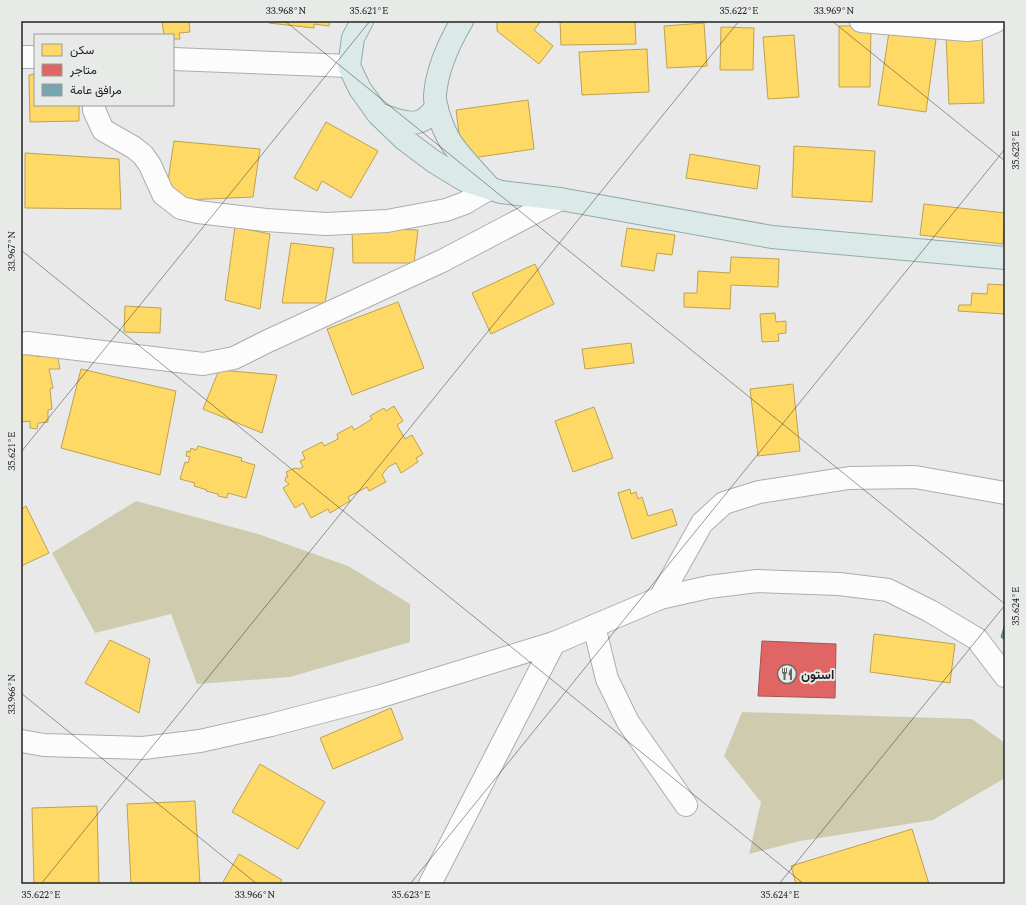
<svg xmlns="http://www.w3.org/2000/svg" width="1026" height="905" font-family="Spectral,Vazirmatn,serif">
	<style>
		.forest { fill: #cfcbae }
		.homes { fill: #ffd966; stroke: #bda252 }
		.shops { fill: #e06666; stroke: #a75252 }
		.public { fill: #76a5af; stroke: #5d7e85 }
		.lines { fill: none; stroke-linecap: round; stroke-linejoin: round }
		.minor-casing { stroke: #acadac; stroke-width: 24 }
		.major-casing { stroke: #93aba8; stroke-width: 24 }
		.minor { stroke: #fcfcfc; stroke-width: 22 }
		.major { stroke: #dbeae8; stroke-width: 22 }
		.ticks { fill: none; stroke: #222323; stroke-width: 1; stroke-opacity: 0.45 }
		.labels { text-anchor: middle; stroke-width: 4; stroke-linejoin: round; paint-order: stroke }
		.poi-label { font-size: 13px; font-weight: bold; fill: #222323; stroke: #e8eae8; text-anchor: start }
		.neatline { fill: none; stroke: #222323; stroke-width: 1.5 }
		.ticks-label { font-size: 10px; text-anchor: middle; fill: #222323 }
	</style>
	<rect width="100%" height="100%" fill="#e9e9e9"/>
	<g class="forest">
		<polygon points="136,501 258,534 348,566 410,604 410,642 290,677 197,684 171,614 95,633 52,553"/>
		<polygon points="742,712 972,719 1005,743 1005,778 933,820 800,841 749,854 761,802 724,756"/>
	</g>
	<g class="homes">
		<polygon points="162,21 189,21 190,32 179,33 180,39 173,39 173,35 164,35"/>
		<polygon points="269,21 330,21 329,26 314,24 314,28 269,23"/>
		<polygon points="497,21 541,21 534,30 553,46 539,64 497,31"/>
		<polygon points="560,21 635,21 636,44 561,45"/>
		<polygon points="704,23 707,66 667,68 664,26"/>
		<polygon points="839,26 871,26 870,87 839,87"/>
		<polygon points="721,27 754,28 753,70 720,70"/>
		<polygon points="889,32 936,39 926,112 878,105"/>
		<polygon points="794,35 799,97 768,99 763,37"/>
		<polygon points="982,35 984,103 949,104 946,36"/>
		<polygon points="647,49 649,92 582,95 579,52"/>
		<polygon points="35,74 35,105 79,105 79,121 30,122 29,75"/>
		<polygon points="528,100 534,149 472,158 461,149 456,110"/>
		<polygon points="326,122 378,151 351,198 322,181 317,191 294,178"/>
		<polygon points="174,141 260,149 253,197 183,200 167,187"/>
		<polygon points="794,146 875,151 872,202 792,197"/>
		<polygon points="25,153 119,159 121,209 25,208"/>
		<polygon points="690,154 760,166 757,189 686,178"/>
		<polygon points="924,204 1005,213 1003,244 920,235"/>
		<polygon points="235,227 270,234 260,309 225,300"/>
		<polygon points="352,228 418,230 414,263 353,263"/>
		<polygon points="627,228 675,235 672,255 657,253 654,271 621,266"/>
		<polygon points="291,243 334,248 325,303 282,303"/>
		<polygon points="731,257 779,259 778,287 731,285 730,309 684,307 684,293 697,293 698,271 730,273"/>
		<polygon points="535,264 554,304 491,334 472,293"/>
		<polygon points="988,284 1005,285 1005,314 958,311 959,305 971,305 972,293 987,294"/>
		<polygon points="398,302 424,368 352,395 327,329"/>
		<polygon points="125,306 161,308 160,333 124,332"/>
		<polygon points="775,313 776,322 786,321 786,333 778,334 779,341 762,342 760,314"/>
		<polygon points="631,343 634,363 585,369 582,349"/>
		<polygon points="36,349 37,357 41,356 41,353 57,354 60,369 49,369 53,388 50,389 52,409 48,410 48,422 38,423 37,429 30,428 30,421 21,422 21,355"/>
		<polygon points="81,369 176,391 160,475 61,448"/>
		<polygon points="219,370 277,375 262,433 203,409"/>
		<polygon points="793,384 800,451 758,456 750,389"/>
		<polygon points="394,406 403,421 397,425 405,439 412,435 423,454 416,458 418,462 401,473 396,463 388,467 382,475 386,482 369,491 367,487 348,497 350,501 330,513 328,509 311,518 303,503 295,508 283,488 289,484 285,481 286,477 288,477 286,472 295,468 299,469 303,467 300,461 305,459 302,452 322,442 324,446 338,439 337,434 352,426 354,430 372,419 370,416 384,408 386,411"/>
		<polygon points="594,407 613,458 573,472 555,421"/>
		<polygon points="198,446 242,458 241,461 255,465 246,498 228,493 227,498 218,496 218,494 206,491 207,490 194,486 195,483 180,479 185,462 188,463 190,457 186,456 187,451 190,452 191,448 196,450"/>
		<polygon points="630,489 631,494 636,492 638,499 642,497 648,516 672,509 677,525 632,539 618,493"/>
		<polygon points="26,506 49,553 21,566 21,509"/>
		<polygon points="874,634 955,644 950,683 870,672"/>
		<polygon points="110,640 150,659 139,713 85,683"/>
		<polygon points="391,708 403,739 333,769 320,738"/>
		<polygon points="260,764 325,802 298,849 232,812"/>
		<polygon points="195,801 200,884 131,884 127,804"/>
		<polygon points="97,806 99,884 34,884 32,808"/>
		<polygon points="912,829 929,884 796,884 791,866"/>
		<polygon points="239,854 282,880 279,884 222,884"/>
	</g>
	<polygon class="shops" points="762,641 836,644 835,698 758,696"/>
	<polygon class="public" points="1005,624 1005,640 1001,637"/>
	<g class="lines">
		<g class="minor-casing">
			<g id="minor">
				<polyline points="861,21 967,30 977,29 996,21"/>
				<polyline points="21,57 35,57"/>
				<polyline points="173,59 349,66"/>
				<polyline points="94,105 94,110 103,130 133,147 143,155 150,165 163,194 181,208 198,212 266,220 326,224 387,221 446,210 465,203 490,188"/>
				<polyline points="21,344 27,343 203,364 234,358 268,341 442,261 560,199"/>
				<polyline points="660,598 702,523 724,503 759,492 849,478 915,477 1005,493"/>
				<polyline points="594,626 607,679 628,722 686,805"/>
				<polyline points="21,741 44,745 143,748 200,741 271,725 378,697 554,643 660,598 709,587 757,581 839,584 888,590 930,611 977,639 1005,676"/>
				<polyline points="430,884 554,643"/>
			</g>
		</g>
		<g class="major-casing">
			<g id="major">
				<polyline points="362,21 353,38 349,66 360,89 378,114 405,140 433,161 464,180 501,192 560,199 772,237 1005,258"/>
				<path d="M462,21C449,43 437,69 435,95C434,107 445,134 452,144C463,160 478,174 490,188"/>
				<path d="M381,115C393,119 411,127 423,120C428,117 433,111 437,108"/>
			</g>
		</g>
		<use href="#minor" class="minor"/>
		<use href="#major" class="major"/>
	</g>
	<path class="ticks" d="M285,21L1005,604M832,21L1005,161M21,250L804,884M21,452L370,21M21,693L257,884M41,884L739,21M410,884L1005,149M779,884L1005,605"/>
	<defs>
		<g id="restaurant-ring" transform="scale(1)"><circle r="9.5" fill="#e8eae8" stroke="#686868" stroke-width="1.5"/><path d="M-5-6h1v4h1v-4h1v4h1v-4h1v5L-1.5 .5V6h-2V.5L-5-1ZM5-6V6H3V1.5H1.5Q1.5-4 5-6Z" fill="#686868"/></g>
	</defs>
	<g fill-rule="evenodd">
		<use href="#restaurant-ring" x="787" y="674"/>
	</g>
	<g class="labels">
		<g class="poi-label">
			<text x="801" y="679">استون</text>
		</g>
	</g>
	<rect width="1026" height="905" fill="none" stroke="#e8eae8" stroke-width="44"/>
	<rect x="34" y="34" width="140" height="72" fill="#e8eae8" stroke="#999a99"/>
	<rect x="42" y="44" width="20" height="12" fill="#ffd966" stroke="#999a99"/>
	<text x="70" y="54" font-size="12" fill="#222323">سكن</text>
	<rect x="42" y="64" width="20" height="12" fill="#e06666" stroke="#999a99"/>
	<text x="70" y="74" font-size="12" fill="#222323">متاجر</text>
	<rect x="42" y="84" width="20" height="12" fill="#76a5af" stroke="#999a99"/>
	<text x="70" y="94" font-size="12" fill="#222323">مرافق عامة</text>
	<rect x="22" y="22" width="982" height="861" class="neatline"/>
	<g class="ticks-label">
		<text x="286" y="14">33.968°N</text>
		<text x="369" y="14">35.621°E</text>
		<text x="739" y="14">35.622°E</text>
		<text x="834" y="14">33.969°N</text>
		<text transform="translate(1015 150) rotate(-90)" y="4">35.623°E</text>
		<text transform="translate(11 251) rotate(-90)" y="4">33.967°N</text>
		<text transform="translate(11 451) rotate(-90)" y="4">35.621°E</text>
		<text transform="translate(1015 606) rotate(-90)" y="4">35.624°E</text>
		<text transform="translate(11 694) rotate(-90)" y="4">33.966°N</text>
		<text x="41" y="898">35.622°E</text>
		<text x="255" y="898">33.966°N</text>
		<text x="411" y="898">35.623°E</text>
		<text x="780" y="898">35.624°E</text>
	</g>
</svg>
